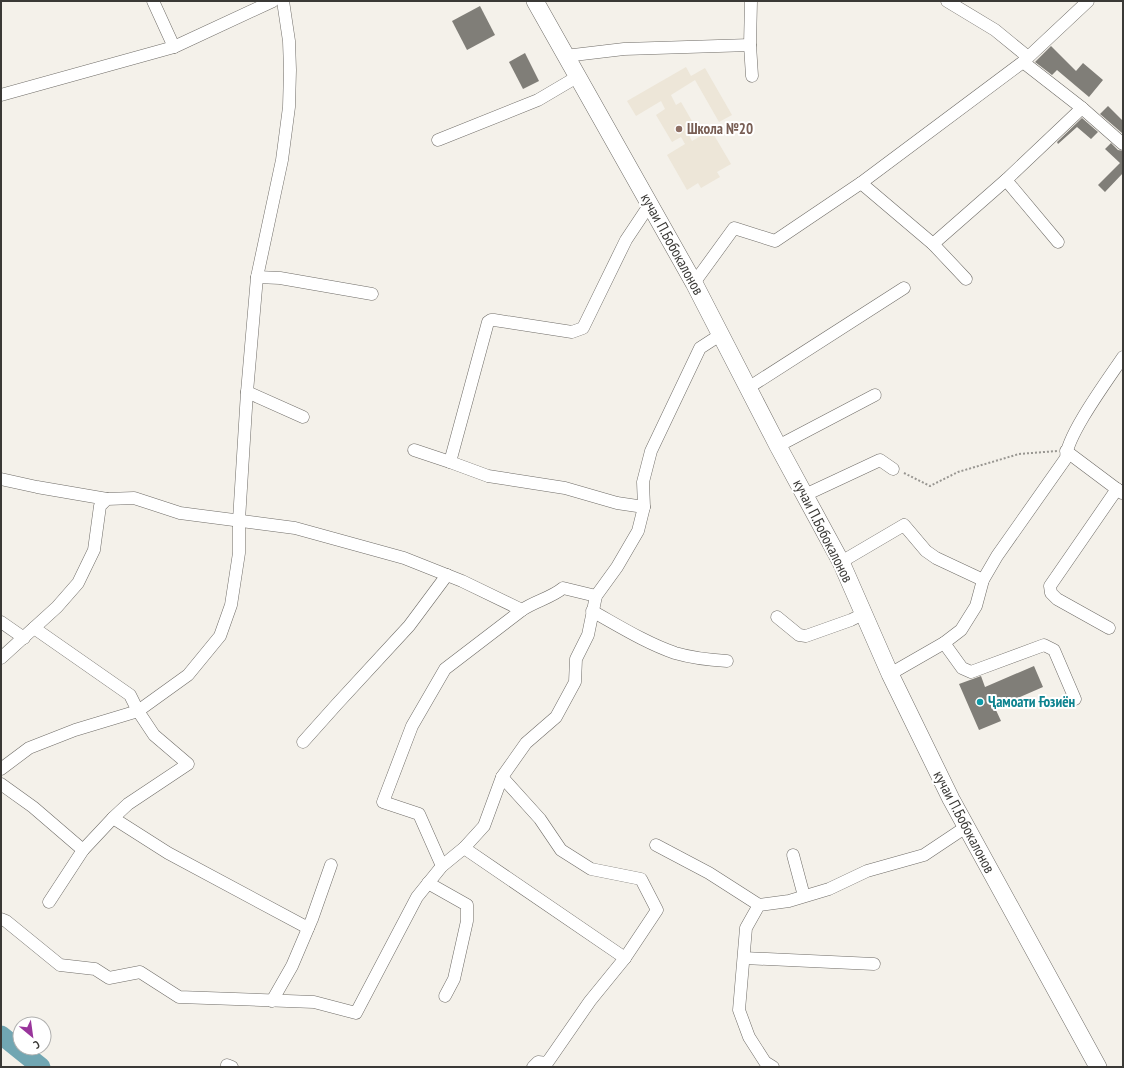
<svg xmlns="http://www.w3.org/2000/svg" width="1124" height="1068" font-family="'PT Sans Narrow',sans-serif">
	<style>
		.built { fill: #ede6d8 }
		.lines { fill: none; stroke-linecap: round; stroke-linejoin: round }
		.river { stroke: #71a6b2; stroke-width: 19 }
		.building { fill: #807e78 }
		.minor-casing { stroke: #6f6c67; stroke-width: 13 }
		.secondary-casing { stroke: #6f6c67; stroke-width: 18 }
		.path { stroke: #989691; stroke-width: 2; stroke-dasharray: 2 2; stroke-linecap: butt }
		.minor { stroke: #fff; stroke-width: 12 }
		.secondary { stroke: #fff; stroke-width: 17 }
		.education-dot { fill: #8d6e63; stroke: #fff; stroke-width: 1.5 }
		.culture-dot { fill: #0f9aa8; stroke: #fff; stroke-width: 1.5 }
		.labels { text-anchor: middle; stroke-width: 4; stroke-linejoin: round; paint-order: stroke }
		.education-label { font-size: 15px; font-weight: bold; fill: #785e54; stroke: #fff; text-anchor: start }
		.street-label { font-size: 15px; fill: #3a3936; stroke: #fff }
		.culture-label { font-size: 15px; font-weight: bold; fill: #0d838f; stroke: #fff; text-anchor: start }
	</style>
	<rect width="100%" height="100%" fill="#f4f1ea"/>
	<polygon class="built" points="686,67 691,76 705,68 732,115 719,122 695,80 671,95 676,105 681,102 696,128 688,133 692,141 711,130 731,164 717,172 720,177 701,188 698,183 687,190 667,155 685,144 681,137 672,142 656,115 665,109 661,101 636,116 627,101"/>
	<g class="lines">
		<polyline class="river" points="1,1035 41,1067"/>
	</g>
	<g class="building">
		<polygon points="480,6 495,35 467,50 452,21"/>
		<polygon points="1051,46 1076,71 1083,63 1103,80 1089,97 1057,70 1052,75 1035,62"/>
		<polygon points="525,53 539,81 523,89 509,62"/>
		<polygon points="1108,106 1123,121 1123,131 1122,133 1100,114"/>
		<polygon points="1082,118 1098,132 1091,139 1077,127 1058,144 1057,142"/>
		<polygon points="1111,143 1118,150 1123,151 1123,173 1105,192 1098,185 1120,163 1105,149"/>
		<polygon points="1034,666 1043,687 995,708 1001,721 979,730 959,684 981,676 985,687"/>
	</g>
	<g class="lines">
		<g class="minor-casing">
			<g id="minor">
				<polyline points="153,1 174,47"/>
				<polyline points="751,1 750,45 752,76"/>
				<polyline points="947,1 995,30 1028,57"/>
				<polyline points="565,56 624,49 750,45"/>
				<polyline points="1023,62 1082,108 1123,144"/>
				<polyline points="1,95 174,47 273,1"/>
				<polyline points="438,140 538,100 577,77"/>
				<polyline points="1006,180 1058,242"/>
				<polyline points="861,183 933,244 966,279"/>
				<polyline points="933,244 1006,180 1082,108"/>
				<polyline points="257,277 280,278 372,294"/>
				<polyline points="694,283 734,228 775,241 861,183 1023,62 1088,1"/>
				<polyline points="748,388 904,288"/>
				<polyline points="247,392 303,417"/>
				<polyline points="778,446 875,395"/>
				<polyline points="414,450 450,462"/>
				<polyline points="1066,451 1122,493"/>
				<polyline points="1,479 37,487 107,499"/>
				<polyline points="805,495 880,460 893,469"/>
				<polyline points="644,507 617,503 565,488 488,476 450,462 488,322 491,320 494,320 572,332 583,328 626,240 650,204"/>
				<polyline points="841,562 904,525 926,551 936,558 983,580"/>
				<path d="M522,610C535,601 551,598 563,588L596,596"/>
				<path d="M592,611C619,626 646,643 675,653C692,658 710,660 727,661"/>
				<polyline points="777,617 799,635 806,636 851,620 863,614"/>
				<polyline points="1,622 24,638"/>
				<polyline points="34,628 130,695 138,711 154,735 188,764 128,804 113,818 83,850 49,902"/>
				<polyline points="1109,628 1057,599 1051,593 1050,586 1117,489"/>
				<polyline points="944,643 962,668 971,672 1044,645 1054,650 1075,699"/>
				<polyline points="1,658 57,607 78,583 94,550 100,506 107,499 134,498 180,513 295,528 404,558 462,581 522,610 445,669 412,726 383,802 419,814 442,866"/>
				<path d="M890,674L944,643L961,630L976,606L983,580L997,556L1066,458C1066,436 1109,378 1123,357"/>
				<polyline points="303,742 337,704 409,626 447,575"/>
				<polyline points="1,769 29,748 75,730 138,711 188,675 220,636 231,605 239,553 239,520 247,392 257,277 282,160 289,107 290,70 289,41 283,1"/>
				<polyline points="502,777 540,819 561,850 591,869 641,879 657,910 625,958 590,1001 547,1063 538,1062 533,1067"/>
				<polyline points="1,784 33,807 83,850"/>
				<polyline points="113,818 168,853 308,928"/>
				<polyline points="656,845 709,873 759,905"/>
				<polyline points="464,848 484,826 502,777 526,743 556,717 575,682 576,659 588,635 596,596 617,567 638,531 644,507 643,482 651,451 700,348 720,335"/>
				<polyline points="793,855 804,896"/>
				<polyline points="428,883 467,905 467,921 454,979 445,996"/>
				<polyline points="1,919 6,921 60,965 95,969 109,978 140,972 179,997 314,1002 356,1013 417,897 442,866 464,848 625,958"/>
				<polyline points="744,958 874,964"/>
				<polyline points="272,1001 292,966 312,919 331,865"/>
				<polyline points="227,1065 232,1067"/>
				<polyline points="773,1067 765,1062 749,1037 739,1010 746,928 759,905 789,901 829,889 867,871 924,855 966,827"/>
			</g>
		</g>
		<g class="secondary-casing">
			<polyline id="secondary" points="535,1 694,283 778,446 841,562 890,674 951,799 1098,1067"/>
		</g>
		<polyline class="path" points="904,473 930,486 958,472 1019,454 1057,451"/>
		<use href="#minor" class="minor"/>
		<use href="#secondary" class="secondary"/>
	</g>
	<circle class="education-dot" cx="679" cy="129" r="4"/>
	<circle class="culture-dot" cx="980" cy="702" r="4"/>
	<g class="labels">
		<g class="education-label">
			<text x="687" y="134">Школа №20</text>
		</g>
		<g class="street-label">
			<text transform="translate(672 244) rotate(61)" y="5">кучаи П.Бобокалонов</text>
			<text transform="translate(823 531) rotate(63)" y="5">кучаи П.Бобокалонов</text>
			<text transform="translate(964 822) rotate(62)" y="5">кучаи П.Бобокалонов</text>
		</g>
		<g class="culture-label">
			<text x="988" y="707">Ҷамоати Ғозиён</text>
		</g>
	</g>
	<rect width="1124" height="1068" fill="none" stroke="#3a3936" stroke-width="4"/>
	<g transform="translate(32 1036) rotate(151)"><circle r="19" fill="#ffffff" stroke="#b0b0af"/>
	<path d="M0-3L7 15L0 10L-7 15Z" fill="#99359b"/>
	<text y="-6" font-size="11" font-weight="bold" text-anchor="middle" fill="#3a3936">С</text>
	</g>
</svg>
